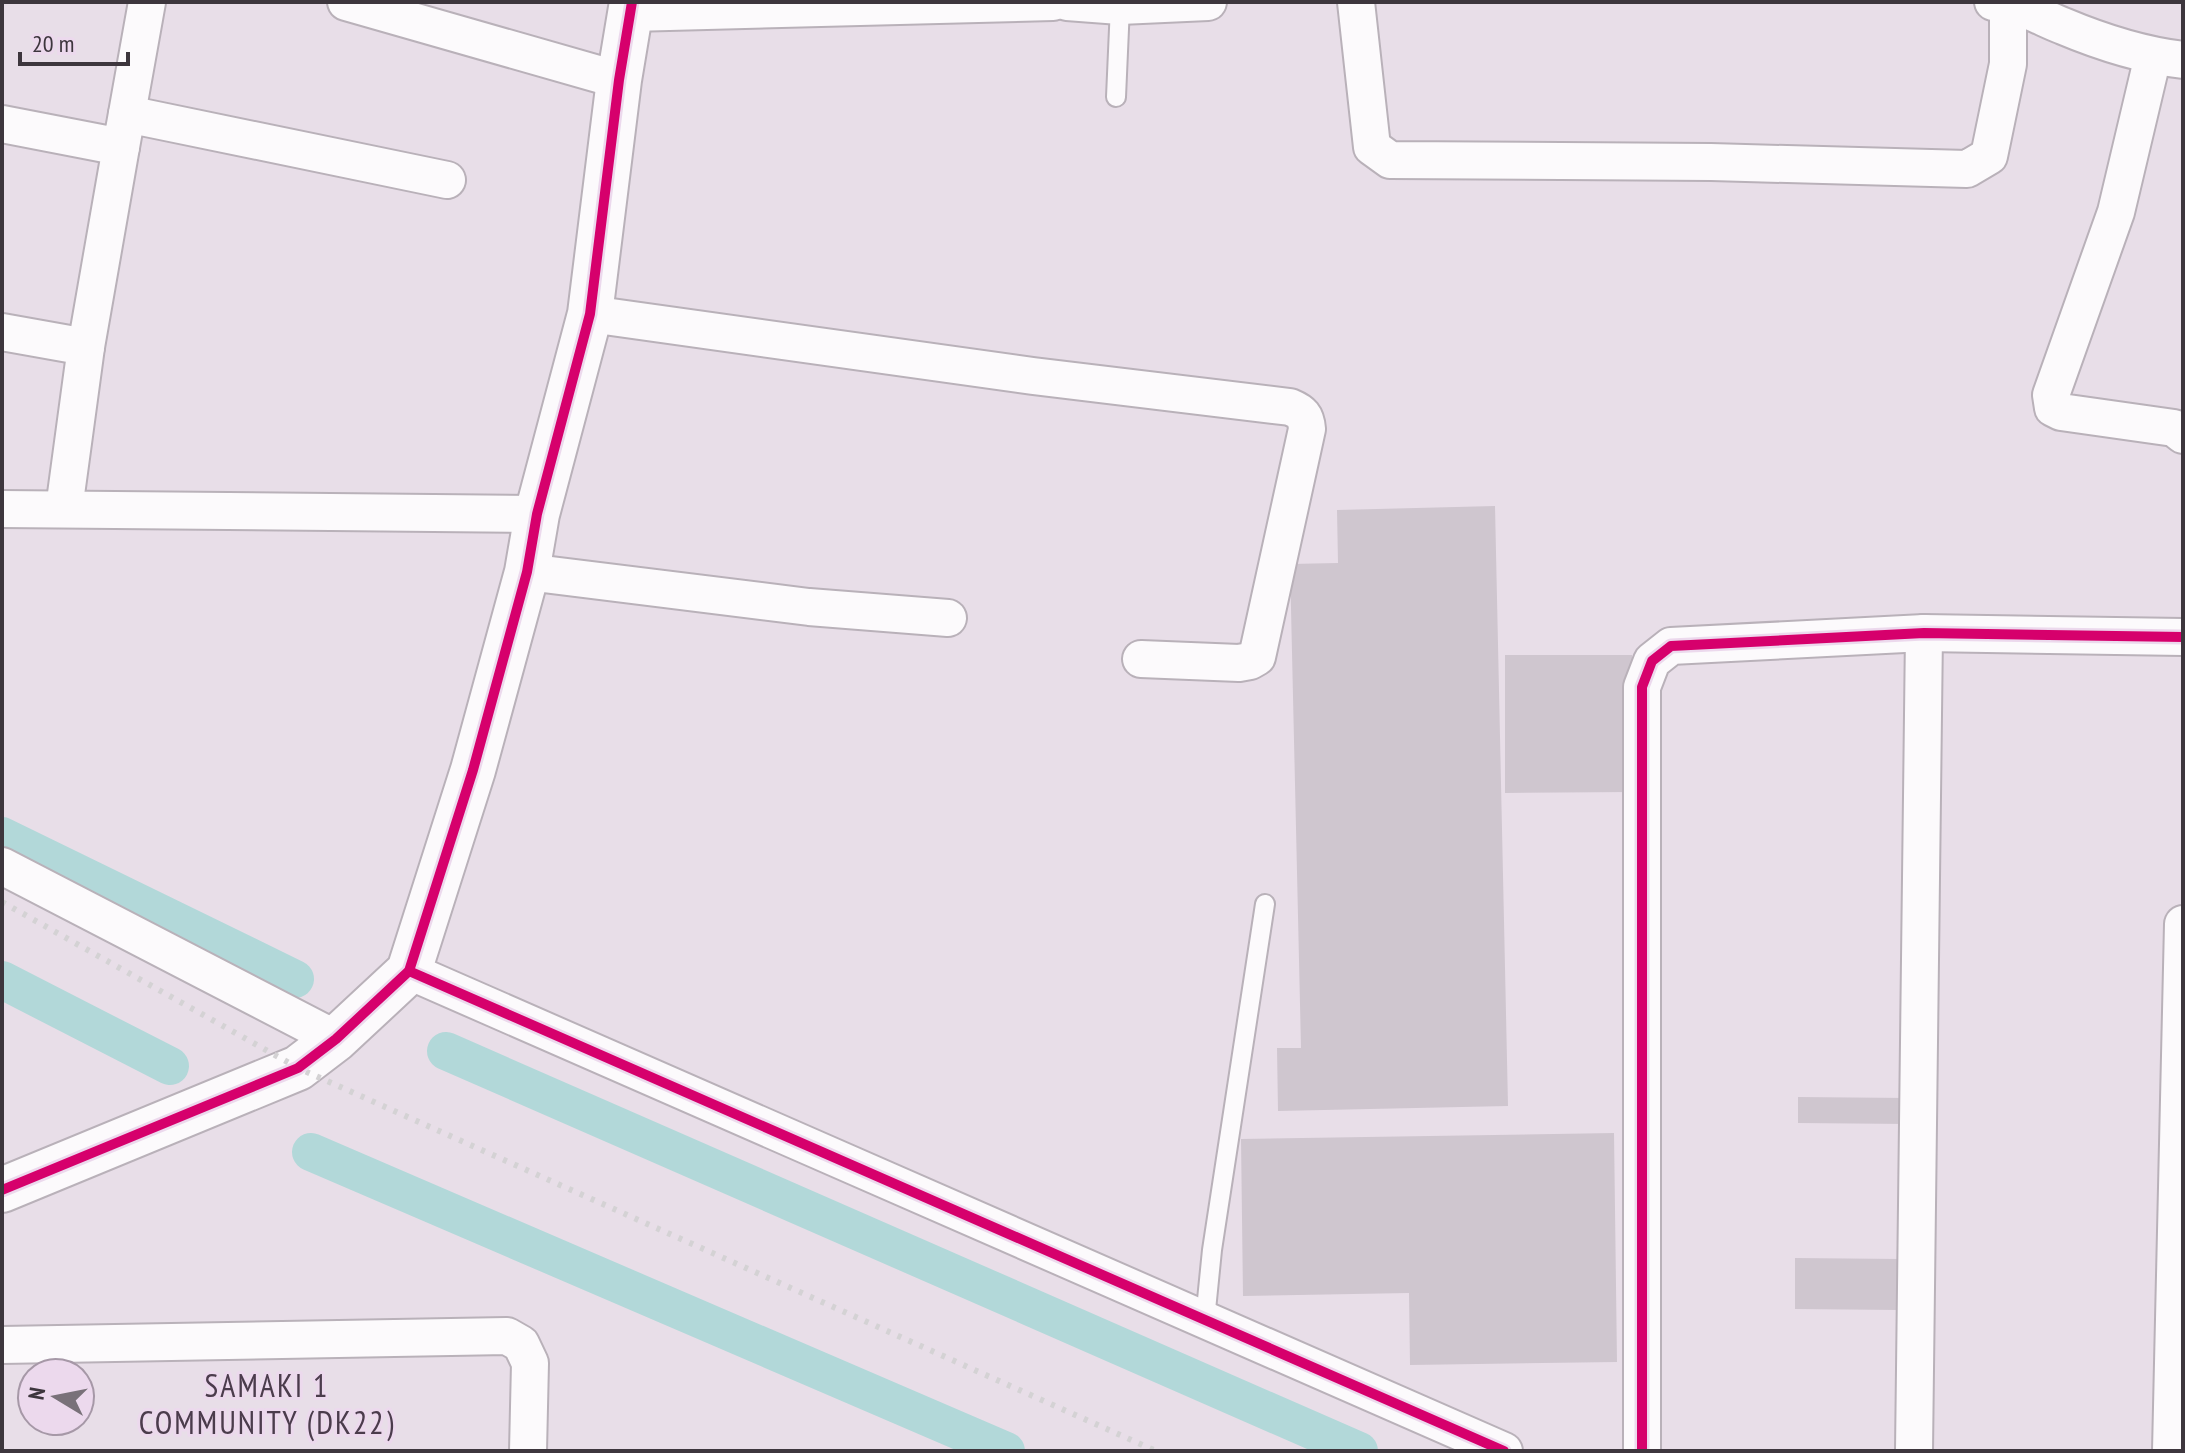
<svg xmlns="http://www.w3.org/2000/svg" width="2185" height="1453" font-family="'PT Sans Narrow',sans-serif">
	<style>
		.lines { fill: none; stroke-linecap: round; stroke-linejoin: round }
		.canal { stroke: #b2d8d9; stroke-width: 38 }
		.building { fill: #cfc6cf }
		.service-casing { stroke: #b9b1b9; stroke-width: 22 }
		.minor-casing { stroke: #b9b1b9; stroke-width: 40 }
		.tertiary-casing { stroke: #b9b1b9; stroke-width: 48 }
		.service { stroke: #fcfafc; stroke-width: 18 }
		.minor { stroke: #fcfafc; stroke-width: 36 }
		.tertiary { stroke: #fcfafc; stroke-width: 44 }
		.rail { stroke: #d4d2d4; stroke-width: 6; stroke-dasharray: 4 8; stroke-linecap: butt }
		.cycleway-casing { stroke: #ecd9ed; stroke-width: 15 }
		.cycleway { stroke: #d6006c; stroke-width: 10 }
		.labels { text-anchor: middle; stroke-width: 6; stroke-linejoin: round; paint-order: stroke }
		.neighbourhood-label { font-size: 32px; letter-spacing: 2px; fill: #4b3c4c; stroke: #ecd9ed }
	</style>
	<rect width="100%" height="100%" fill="#e8dee8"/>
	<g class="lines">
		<g class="canal">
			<polyline points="2,836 295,979"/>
			<polyline points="2,980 170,1066"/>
			<polyline points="446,1051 1359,1451"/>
			<polyline points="311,1152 1006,1451"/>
		</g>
	</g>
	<g class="building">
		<polygon points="1495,506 1508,1106 1278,1111 1277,1048 1301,1048 1290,564 1338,563 1337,510"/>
		<polygon points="1505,655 1632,655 1632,792 1505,793"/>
		<polygon points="1798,1097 1908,1098 1908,1124 1798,1123"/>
		<polygon points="1614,1133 1617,1362 1410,1365 1409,1293 1243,1296 1241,1139"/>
		<polygon points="1795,1258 1900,1259 1899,1310 1795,1309"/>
	</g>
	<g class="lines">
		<g class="service-casing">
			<g id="service">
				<polyline points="1116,97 1120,6"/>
				<polyline points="1205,1320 1212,1250 1265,904"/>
			</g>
		</g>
		<g class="minor-casing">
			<g id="minor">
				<polyline points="346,2 619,80"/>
				<polyline points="1067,2 1120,6 1208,2"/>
				<polyline points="1356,2 1372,147 1390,160 1711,162 1967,169 1989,156 2008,64 2008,2"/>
				<path d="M1993,2C2018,3 2040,17 2063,26C2101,42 2142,55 2183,60"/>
				<polyline points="631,13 1053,2"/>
				<polyline points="2153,56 2116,212 2051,395 2053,408 2061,412 2174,428 2183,435"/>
				<polyline points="127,114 447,180"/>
				<polyline points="2,124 121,147 147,2"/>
				<path d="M590,314L1033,376L1290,407C1302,412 1306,416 1307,429L1257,657L1250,661L1239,663L1141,659"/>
				<polyline points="2,332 86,347"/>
				<polyline points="2,509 537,514"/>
				<polyline points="64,509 86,347 121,147"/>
				<polyline points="527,572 809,607 948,618"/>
				<polyline points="2,866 336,1039"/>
				<polyline points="409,971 1504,1451"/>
				<polyline points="2,1345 507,1336 521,1344 530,1363 528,1451"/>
				<polyline points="1642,1451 1642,687 1652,661 1671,646 1924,633 2183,637"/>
				<polyline points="1914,1451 1924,633"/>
				<polyline points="2171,1451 2183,924"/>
			</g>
		</g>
		<g class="tertiary-casing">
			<polyline id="tertiary" points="2,1190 298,1068 336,1039 409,971 473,770 527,572 537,514 590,314 619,80 632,2"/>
		</g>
		<use href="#service" class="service"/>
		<use href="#minor" class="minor"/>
		<use href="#tertiary" class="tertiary"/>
		<polyline class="rail" points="2,902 298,1068 1156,1451"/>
		<g class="cycleway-casing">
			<g id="cycleway">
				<polyline points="409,971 1504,1451"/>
				<polyline points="2,1190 298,1068 336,1039 409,971 473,770 527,572 537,514 590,314 619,80 632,2"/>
				<polyline points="1642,1451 1642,687 1652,661 1671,646 1924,633 2183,637"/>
			</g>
		</g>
		<use href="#cycleway" class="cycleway"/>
	</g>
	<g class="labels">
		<g class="neighbourhood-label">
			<text x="267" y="1397">SAMAKI 1<tspan x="267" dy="37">COMMUNITY (DK22)</tspan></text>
		</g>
	</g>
	<rect width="2185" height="1453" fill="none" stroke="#3d363d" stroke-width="8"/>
	<g transform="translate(56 1397) rotate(280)"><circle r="38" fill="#ecd9ed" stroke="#a698a7" stroke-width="2"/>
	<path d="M0-6L14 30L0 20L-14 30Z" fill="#797179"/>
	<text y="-12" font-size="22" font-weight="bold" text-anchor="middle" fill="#3d363d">N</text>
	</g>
	<path d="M20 52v12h108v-12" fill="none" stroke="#3d363d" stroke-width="4"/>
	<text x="32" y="52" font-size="24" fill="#3d363d" stroke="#ecd9ed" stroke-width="6" paint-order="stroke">20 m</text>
</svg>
